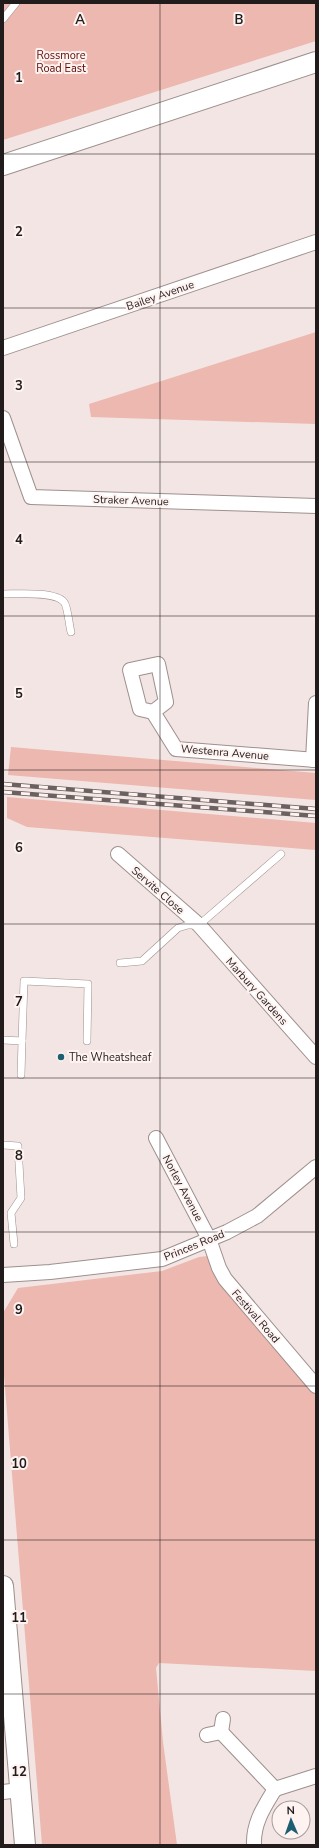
<svg xmlns="http://www.w3.org/2000/svg" width="319" height="1848" font-family="'Nunito Sans',sans-serif">
	<style>
		.green { fill: #ecb8af }
		.lines { fill: none; stroke-linecap: round; stroke-linejoin: round }
		.service-casing { stroke: #9d908e; stroke-width: 8 }
		.minor-casing { stroke: #9d908e; stroke-width: 16 }
		.secondary-casing { stroke: #9d908e; stroke-width: 22 }
		.service { stroke: #fff; stroke-width: 7 }
		.minor { stroke: #fff; stroke-width: 14 }
		.secondary { stroke: #fff; stroke-width: 20 }
		.rail-casing { stroke: #6a6160; stroke-width: 4.5 }
		.rail { stroke: #fff3f1; stroke-width: 3; stroke-dasharray: 9; stroke-linecap: butt }
		.grid { fill: none; stroke: #211c1b; stroke-width: 1; stroke-opacity: 0.55 }
		.poi-dot { fill: #1c5e72; stroke: #fff3f1; stroke-width: 1.5 }
		.labels { text-anchor: middle; stroke-width: 4; stroke-linejoin: round; paint-order: stroke }
		.park-label { font-size: 11px; fill: #5c0903; stroke: #fff3f1 }
		.street-label { font-size: 11px; fill: #211c1b; stroke: #fff3f1 }
		.poi-label { font-size: 11px; fill: #211c1b; stroke: #fff3f1; text-anchor: start }
		.grid-label { font-size: 13px; text-anchor: middle; font-weight: bold; fill: #211c1b; stroke: #fff3f1; stroke-width: 4; stroke-linejoin: round; paint-order: stroke }
	</style>
	<rect width="100%" height="100%" fill="#f3e5e3"/>
	<g class="green">
		<polygon points="3,3 316,3 316,41 3,140"/>
		<polygon points="316,332 316,424 91,417 89,404"/>
		<polygon points="11,747 316,773 316,800 8,775"/>
		<polygon points="7,797 316,823 316,850 27,827 7,818"/>
		<polygon points="208,1256 217,1279 316,1394 316,1671 159,1663 156,1668 163,1742 177,1845 42,1845 3,1363 3,1313 18,1288 162,1271 199,1257"/>
	</g>
	<g class="lines">
		<g class="service-casing">
			<g id="service">
				<polyline points="3,19 16,3"/>
				<path d="M3,594C17,594 55,591 64,602C68,607 69,625 71,632"/>
				<polyline points="120,963 142,961 178,928 188,925 199,925 281,854"/>
				<polyline points="3,1040 22,1041 21,1075"/>
				<polyline points="22,1041 24,981 88,984 87,1041"/>
				<polyline points="3,1145 18,1146 21,1198 11,1213 14,1244"/>
			</g>
		</g>
		<g class="minor-casing">
			<g id="minor">
				<polyline points="3,348 316,242"/>
				<polyline points="3,418 31,497 316,506"/>
				<polygon points="158,664 166,702 153,712 140,709 130,670"/>
				<polyline points="153,712 176,749 316,760"/>
				<polyline points="313,760 316,703"/>
				<polyline points="118,854 199,925 316,1057"/>
				<polyline points="156,1138 209,1239 219,1268 225,1279 316,1386"/>
				<polyline points="3,1275 50,1272 162,1259 227,1232 257,1216 316,1167"/>
				<polyline points="221,1732 223,1719"/>
				<polyline points="207,1735 221,1732 275,1789 316,1776"/>
				<polyline points="3,1792 20,1790"/>
				<path d="M254,1845C253,1823 264,1807 275,1789"/>
			</g>
		</g>
		<g class="secondary-casing">
			<g id="secondary">
				<polyline points="3,165 316,62"/>
				<polyline points="3,1586 25,1845"/>
			</g>
		</g>
		<use href="#service" class="service"/>
		<use href="#minor" class="minor"/>
		<use href="#secondary" class="secondary"/>
		<g class="rail-casing">
			<g id="rail">
				<polyline points="3,784 316,809"/>
				<polyline points="3,792 316,816"/>
			</g>
		</g>
		<use href="#rail" class="rail"/>
	</g>
	<path class="grid" d="M160,3V1845M3,154H316M3,308H316M3,462H316M3,616H316M3,770H316M3,924H316M3,1078H316M3,1232H316M3,1386H316M3,1540H316M3,1694H316"/>
	<circle class="poi-dot" cx="61" cy="1057" r="4"/>
	<g class="labels">
		<g class="park-label">
			<text x="61" y="59">Rossmore<tspan x="61" dy="13">Road East</tspan></text>
		</g>
		<g class="street-label">
			<text transform="translate(160 295) rotate(-19)" y="4">Bailey Avenue</text>
			<text transform="translate(131 500) rotate(2)" y="4">Straker Avenue</text>
			<text transform="translate(225 752) rotate(5)" y="4">Westenra Avenue</text>
			<text transform="translate(158 890) rotate(41)" y="4">Servite Close</text>
			<text transform="translate(257 991) rotate(48)" y="4">Marbury Gardens</text>
			<text transform="translate(183 1188) rotate(62)" y="4">Norley Avenue</text>
			<text transform="translate(194 1245) rotate(-22)" y="4">Princes Road</text>
			<text transform="translate(256 1316) rotate(49)" y="4">Festival Road</text>
		</g>
		<g class="poi-label">
			<text x="69" y="1061">The Wheatsheaf</text>
		</g>
	</g>
	<g class="grid-label">
		<text x="80" y="24">A</text>
		<text x="239" y="24">B</text>
		<text x="19" y="82">1</text>
		<text x="19" y="236">2</text>
		<text x="19" y="390">3</text>
		<text x="19" y="544">4</text>
		<text x="19" y="698">5</text>
		<text x="19" y="852">6</text>
		<text x="19" y="1006">7</text>
		<text x="19" y="1160">8</text>
		<text x="19" y="1314">9</text>
		<text x="19" y="1468">10</text>
		<text x="19" y="1622">11</text>
		<text x="19" y="1776">12</text>
	</g>
	<rect width="319" height="1848" fill="none" stroke="#211c1b" stroke-width="8"/>
	<g transform="translate(291 1820) rotate(358)"><circle r="19" fill="#fff3f1" stroke="#a69d9b"/>
	<path d="M0-3L7 15L0 10L-7 15Z" fill="#1c5e72"/>
	<text y="-6" font-size="11" font-weight="bold" text-anchor="middle" fill="#211c1b">N</text>
	</g>
</svg>
